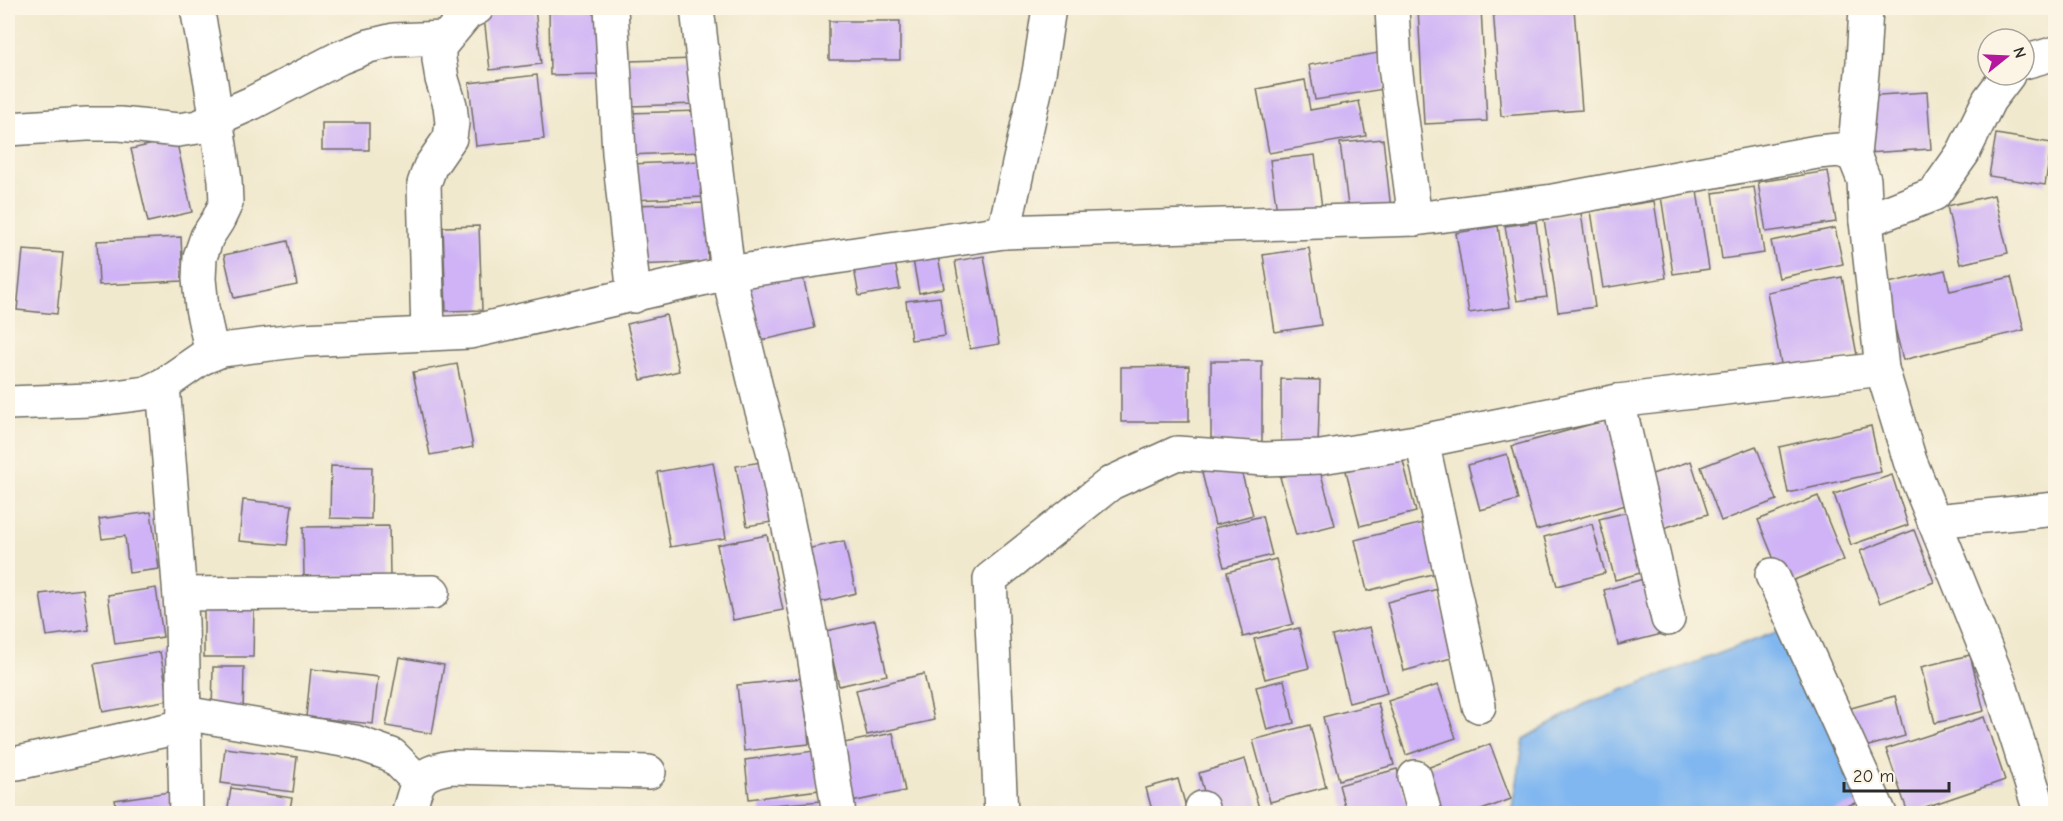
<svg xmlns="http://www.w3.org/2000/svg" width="2063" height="821" font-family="'Comic Neue',sans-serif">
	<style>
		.water { fill: #81b7f0; stroke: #56718e; stroke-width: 1.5 }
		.building { fill: #cfb3f6 }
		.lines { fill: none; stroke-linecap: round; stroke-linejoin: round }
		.minor-casing { stroke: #706e64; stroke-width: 36 }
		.tertiary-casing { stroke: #706e64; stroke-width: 36 }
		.minor { stroke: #fff; stroke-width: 33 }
		.tertiary { stroke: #fff; stroke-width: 33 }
	</style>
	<rect width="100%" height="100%" fill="#fcf5e5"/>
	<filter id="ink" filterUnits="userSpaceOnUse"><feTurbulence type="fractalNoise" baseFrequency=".0167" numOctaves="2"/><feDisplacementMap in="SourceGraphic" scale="12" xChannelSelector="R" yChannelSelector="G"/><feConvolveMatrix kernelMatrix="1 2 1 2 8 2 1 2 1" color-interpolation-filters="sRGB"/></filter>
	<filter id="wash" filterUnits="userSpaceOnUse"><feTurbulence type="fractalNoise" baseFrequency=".008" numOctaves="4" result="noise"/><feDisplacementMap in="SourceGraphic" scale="24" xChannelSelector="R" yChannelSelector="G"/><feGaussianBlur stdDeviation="1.35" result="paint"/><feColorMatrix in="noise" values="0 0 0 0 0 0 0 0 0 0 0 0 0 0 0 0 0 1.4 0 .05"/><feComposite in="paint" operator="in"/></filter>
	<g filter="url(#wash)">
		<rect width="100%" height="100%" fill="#f1e9ce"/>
		<polygon class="water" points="1787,628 1865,814 1512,814 1524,739 1585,704"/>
		<g id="blocks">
			<g class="building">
				<polygon points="483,8 535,8 541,64 490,70"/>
				<polygon points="549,8 600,8 602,74 550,75"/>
				<polygon points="1418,8 1481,8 1487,121 1424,124"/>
				<polygon points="1493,8 1574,8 1582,110 1501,116"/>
				<rect x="829" y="21" width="71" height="39"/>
				<polygon points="1378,53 1384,89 1315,100 1309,65"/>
				<polygon points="696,59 697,104 631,106 629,61"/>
				<polygon points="537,75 544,139 476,146 469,83"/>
				<polygon points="1305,80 1310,110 1359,101 1366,136 1269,153 1257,89"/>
				<polygon points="1927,92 1931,149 1867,153 1863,96"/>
				<polygon points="700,111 701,152 628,155 627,113"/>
				<rect x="322" y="123" width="47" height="27"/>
				<polygon points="1996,134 2052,143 2045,185 1989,176"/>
				<polygon points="176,139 192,212 148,222 131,149"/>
				<polygon points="1383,139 1391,209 1349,214 1340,143"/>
				<polygon points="1315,155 1323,215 1278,220 1270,160"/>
				<polygon points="702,161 704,197 632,200 631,164"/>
				<polygon points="1828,171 1836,222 1766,232 1758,182"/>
				<polygon points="1754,187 1764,253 1722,259 1713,193"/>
				<polygon points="1697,191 1709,269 1673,274 1661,196"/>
				<polygon points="1994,195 2008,253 1960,264 1947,206"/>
				<polygon points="1654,201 1666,278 1603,288 1591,211"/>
				<polygon points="706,203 708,262 635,265 633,205"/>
				<polygon points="1581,213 1595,307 1558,312 1544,219"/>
				<polygon points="1536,222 1547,297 1517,301 1505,226"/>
				<polygon points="479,226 482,310 446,311 443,227"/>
				<polygon points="1498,226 1510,307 1469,313 1456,233"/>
				<polygon points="1835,228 1843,264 1779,278 1771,241"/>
				<polygon points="181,237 183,281 99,285 97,241"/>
				<polygon points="288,241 297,285 234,298 224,255"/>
				<polygon points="1309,248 1321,325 1275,332 1263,255"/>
				<polygon points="23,250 63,253 57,314 17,310"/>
				<polygon points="938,256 944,288 919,293 913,260"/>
				<polygon points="984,256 999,344 970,349 955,261"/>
				<polygon points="894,257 900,289 859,296 853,263"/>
				<polygon points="1945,270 1950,291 2011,277 2024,330 1903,360 1884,284"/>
				<polygon points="802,273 815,328 751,343 738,288"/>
				<polygon points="1842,277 1857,355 1782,369 1767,292"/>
				<polygon points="940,297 945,336 911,340 906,301"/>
				<polygon points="666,315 679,371 641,380 627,324"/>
				<rect x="1211" y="361" width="51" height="82"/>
				<polygon points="457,364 473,447 430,455 413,372"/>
				<polygon points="1189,366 1189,422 1121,422 1121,367"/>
				<polygon points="1281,379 1320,380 1318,446 1281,446"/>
				<polygon points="1610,419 1633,503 1536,530 1512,446"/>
				<polygon points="1871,426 1881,472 1788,493 1779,447"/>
				<polygon points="1756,446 1777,500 1721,521 1701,467"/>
				<polygon points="1507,454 1518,500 1480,510 1468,465"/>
				<polygon points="1402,457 1416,512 1360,526 1346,471"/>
				<polygon points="774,460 784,520 747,526 736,466"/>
				<polygon points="1691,461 1708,514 1654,531 1637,479"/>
				<polygon points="713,462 726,538 670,547 657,472"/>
				<polygon points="1239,463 1253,515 1215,525 1202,473"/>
				<polygon points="331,466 372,467 371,519 330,518"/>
				<polygon points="1319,467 1335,525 1296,535 1280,477"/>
				<polygon points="1892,475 1908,525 1851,545 1834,494"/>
				<polygon points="1818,496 1844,560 1784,584 1758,520"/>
				<polygon points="243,500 292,505 287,545 239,541"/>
				<polygon points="1636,510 1651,570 1615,580 1599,519"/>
				<polygon points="151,512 159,569 129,573 125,536 102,539 99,519"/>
				<polygon points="1262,516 1272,555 1224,567 1214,528"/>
				<polygon points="1423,523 1436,573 1367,591 1355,540"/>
				<polygon points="1592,524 1605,573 1557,586 1544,537"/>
				<polygon points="389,526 390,576 304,577 303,527"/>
				<polygon points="1914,530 1934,582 1880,603 1860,551"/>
				<polygon points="767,535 783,610 733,620 717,545"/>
				<polygon points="844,541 856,593 809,605 797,551"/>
				<polygon points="1276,559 1293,624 1243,637 1227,572"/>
				<polygon points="1647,578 1662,634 1618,645 1604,590"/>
				<polygon points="156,588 163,637 115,644 108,595"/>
				<polygon points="83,589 89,630 47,636 40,594"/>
				<polygon points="1438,589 1455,657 1404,671 1387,602"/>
				<polygon points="8,607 9,607 11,641 8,641"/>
				<polygon points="204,607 254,607 253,657 204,657"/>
				<polygon points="875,620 887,675 839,686 826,631"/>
				<polygon points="1370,627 1387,693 1349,703 1332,636"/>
				<polygon points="1299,628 1309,668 1265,679 1254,639"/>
				<polygon points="160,652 169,700 103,712 94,664"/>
				<polygon points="1970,655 1984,711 1935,723 1921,667"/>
				<polygon points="399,657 444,665 432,734 386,726"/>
				<polygon points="213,667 244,667 243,715 212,714"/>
				<polygon points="311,669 378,677 373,724 306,717"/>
				<polygon points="924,674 934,720 867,735 856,690"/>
				<polygon points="803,678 809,744 744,751 737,685"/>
				<polygon points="1284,680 1294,723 1267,730 1256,687"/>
				<polygon points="1438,685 1456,738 1406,755 1388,701"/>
				<polygon points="1895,696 1905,736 1861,748 1851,708"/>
				<polygon points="1378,703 1394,765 1339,780 1323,717"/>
				<polygon points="1984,717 2005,780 1908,813 1886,749"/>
				<polygon points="1310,725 1326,787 1270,802 1253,740"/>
				<polygon points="893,733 905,791 851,802 839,744"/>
				<polygon points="1490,744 1511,799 1471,814 1443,814 1427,768"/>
				<polygon points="225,748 297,757 293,792 221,783"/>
				<polygon points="814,751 819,790 749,799 745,760"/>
				<polygon points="1245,759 1259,808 1237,814 1210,814 1199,773"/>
				<polygon points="1397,769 1410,814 1347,814 1339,785"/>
				<polygon points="1178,779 1188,814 1153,814 1146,788"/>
				<polygon points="231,788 292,798 289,814 227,814"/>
				<polygon points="169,792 172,814 117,814 115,800"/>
				<polygon points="822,801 823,814 761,814 760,806"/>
				<polygon points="1858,802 1862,814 1824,814 1824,813"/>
			</g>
		</g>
	</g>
	<g filter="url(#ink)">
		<use href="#blocks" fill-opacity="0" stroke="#706e64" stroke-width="1.5"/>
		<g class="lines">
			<g class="minor-casing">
				<g id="minor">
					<polyline points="197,8 211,83 225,180 226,203 218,220 207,237 200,257 199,279 202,308 212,354"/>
					<polyline points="611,8 619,153 634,296"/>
					<polyline points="697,8 728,273 759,400 774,454 812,642 839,814"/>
					<polyline points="1866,8 1863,62 1854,155 1864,180 1866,221 1882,369 1910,461 1999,682 2041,814"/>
					<polyline points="2024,62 2056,53"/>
					<polyline points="8,129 87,124 120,124 178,130 198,127 252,103 339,58 369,46 394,40 445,38"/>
					<polyline points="1415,219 1553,201 1817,152 1839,150 1854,155"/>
					<polyline points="1866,221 1934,194 1963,153 1989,100 2008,75"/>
					<polyline points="1004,232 1039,73 1049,8"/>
					<polyline points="428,334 424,184 430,167 450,138 452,123 450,105 442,79 439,59 439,47 467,13 477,8"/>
					<polyline points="163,385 182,622 186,814"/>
					<polyline points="1618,401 1668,619"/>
					<polyline points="1422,441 1479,706"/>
					<polyline points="1934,521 2056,509"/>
					<polyline points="1772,575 1880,814"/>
					<polyline points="180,594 433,592"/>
					<polyline points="184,713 355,742 392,755 418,781"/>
					<polyline points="18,763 184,726"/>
					<polyline points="1415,777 1425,814"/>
					<polyline points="1202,808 1202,814"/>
					<path d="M408,814C418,782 416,773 451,767L649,772"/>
					<polyline points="1001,814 990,579 1111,483 1177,453 1264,459 1321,457 1422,441 1618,401 1882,369"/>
				</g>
			</g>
			<g class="tertiary-casing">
				<polyline id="tertiary" points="8,403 90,400 146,393 163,385 202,358 222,350 303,340 470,332 728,273 1004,232 1415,219 1395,66 1392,8"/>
			</g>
			<use href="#minor" class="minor"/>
			<use href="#tertiary" class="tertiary"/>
		</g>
	</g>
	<rect width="2063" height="821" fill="none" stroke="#fcf5e5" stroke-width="30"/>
	<g transform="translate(2006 57) rotate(72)"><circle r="28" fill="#fcf5e5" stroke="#a8a49b" stroke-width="1.5"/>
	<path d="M0-4.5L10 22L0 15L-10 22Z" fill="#b5179e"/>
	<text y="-9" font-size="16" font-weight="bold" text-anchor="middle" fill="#2b2b2b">N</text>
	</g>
	<path d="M1844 782v9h105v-9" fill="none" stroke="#2b2b2b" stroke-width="3"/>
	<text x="1853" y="782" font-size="18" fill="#2b2b2b" stroke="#fcf5e5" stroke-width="4.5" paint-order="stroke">20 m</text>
</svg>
